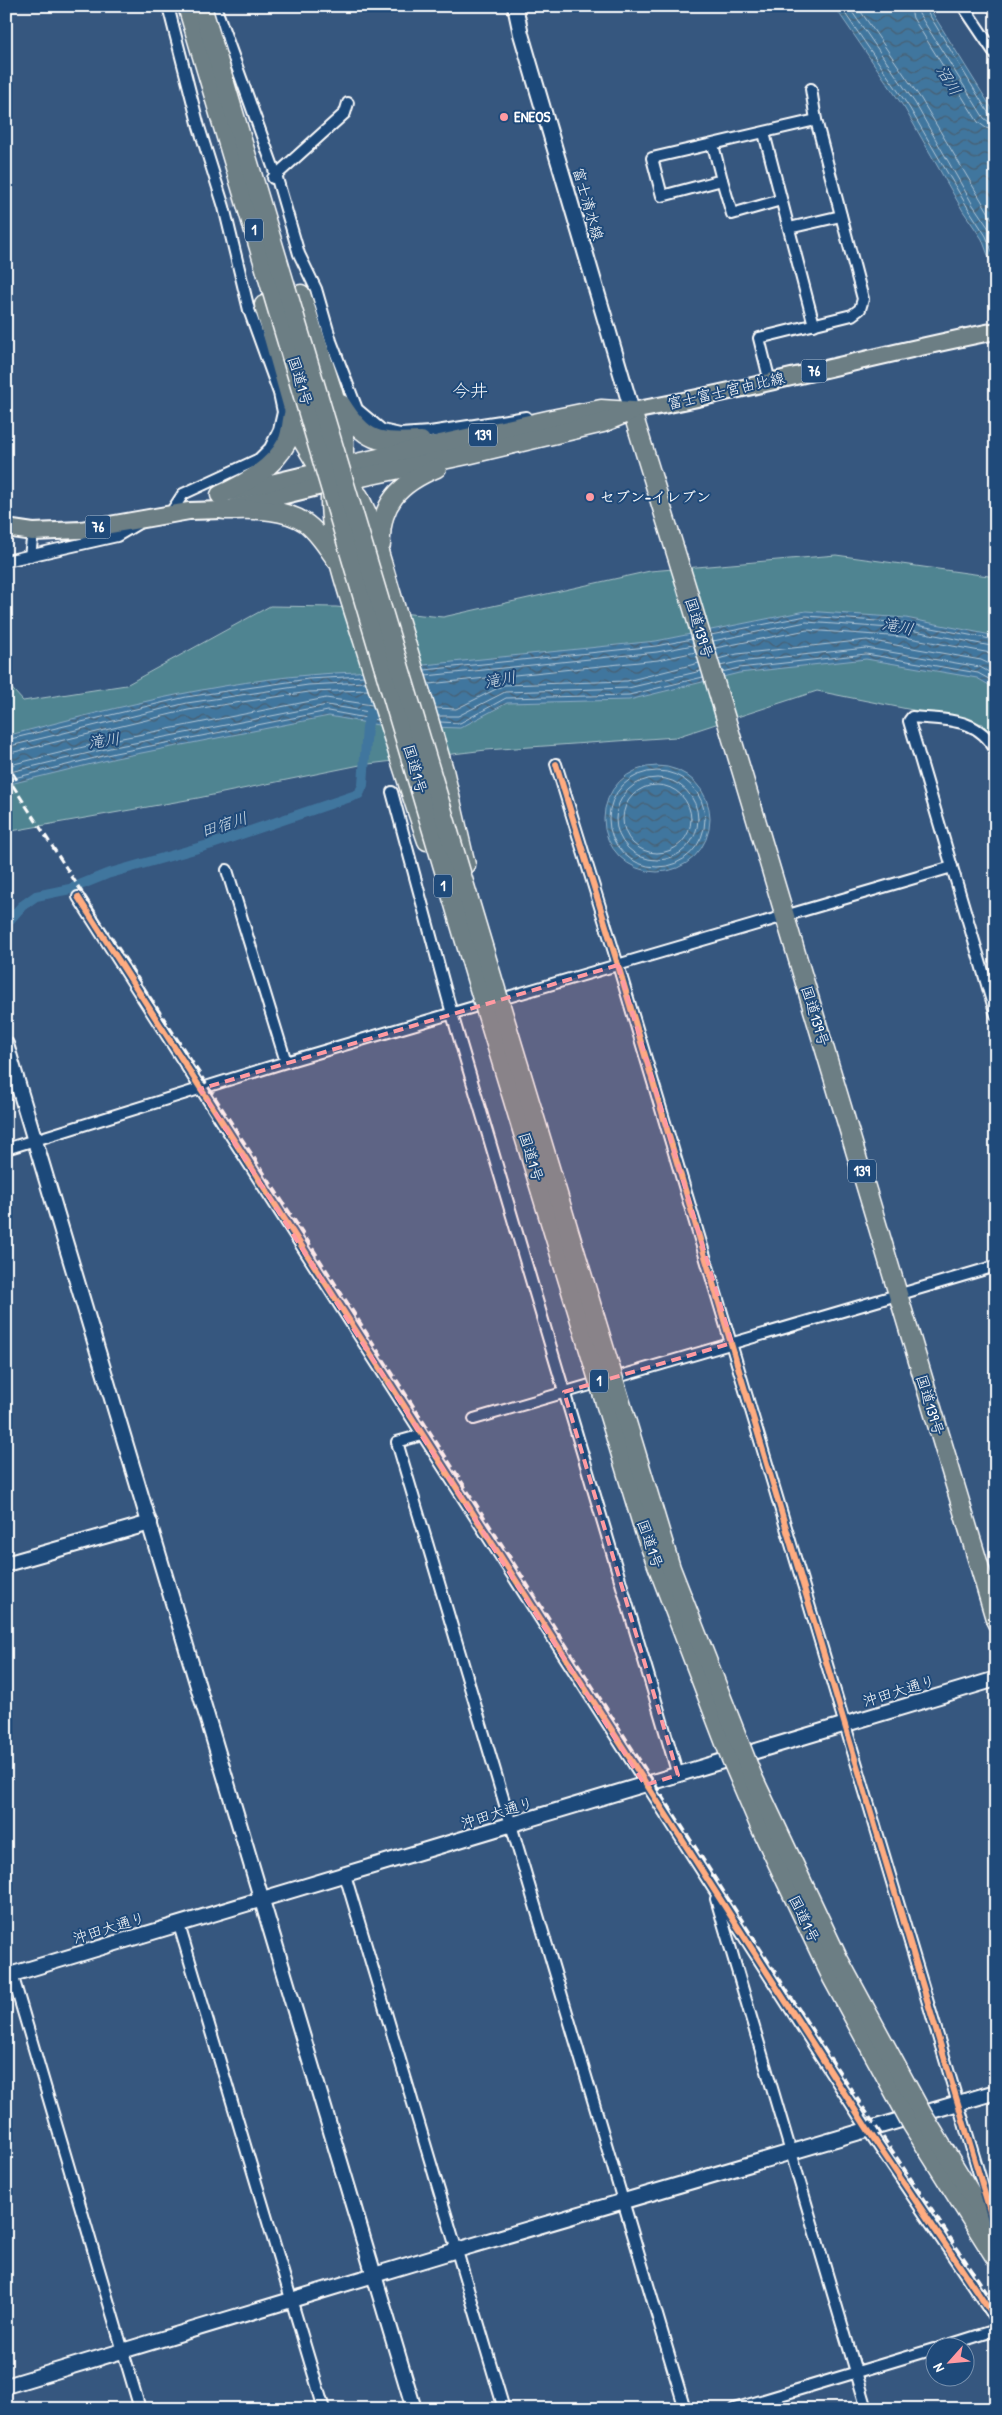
<svg xmlns="http://www.w3.org/2000/svg" width="1002" height="2415" font-family="'Patrick Hand','Klee One',sans-serif">
	<style>
		.grass { fill: #508491; stroke: #a8c2c8 }
		.water { fill: url(#water-waves); stroke: #8dadc5 }
		.lines { fill: none; stroke-linecap: round; stroke-linejoin: round }
		.shore { stroke: #b3c8d8; stroke-width: 1 }
		.canal { stroke: #41769e; stroke-width: 10 }
		.street-tunnel { stroke: #547092; stroke-width: 10; stroke-dasharray: 10 5; stroke-linecap: butt }
		.street-casing { stroke: #fff; stroke-width: 14 }
		.secondary-casing { stroke: #fff; stroke-width: 18 }
		.primary-casing { stroke: #fff; stroke-width: 20 }
		.highway-casing { stroke: #fff; stroke-width: 21 }
		.street { stroke: #1f4a7a; stroke-width: 10 }
		.secondary { stroke: #1f4a7a; stroke-width: 14 }
		.primary { stroke: #6c7e84; stroke-width: 16 }
		.highway { stroke: #6c7e84; stroke-width: 18 }
		.rail { stroke: #fff; stroke-width: 3; stroke-dasharray: 8 4; stroke-linecap: butt }
		.highway-bridge-casing { stroke: #fff; stroke-width: 21; stroke-linecap: butt }
		.highway-bridge { stroke: #6c7e84; stroke-width: 18 }
		.cycleway-casing { stroke: #1f4a7a; stroke-width: 9 }
		.cycleway { stroke: #ffac80; stroke-width: 6 }
		.marked { fill: #ff9aa2; fill-opacity: 0.2; stroke: #ff9aa2; stroke-width: 4; stroke-dasharray: 10 6; stroke-linejoin: round }
		.poi-dot { fill: #ff9aa2; stroke: #1f4a7a; stroke-width: 2 }
		.labels { text-anchor: middle; stroke-width: 4; stroke-linejoin: round; paint-order: stroke }
		.shield { fill: #1f4a7a; stroke: #bcc9d7; stroke-width: 1 }
		.shield-label { font-size: 14px; font-weight: bold; fill: #fff }
		.poi-label { font-size: 15px; font-weight: bold; fill: #fff; stroke: #1f4a7a; text-anchor: start }
		.street-label { font-size: 15px; fill: #fff; stroke: #1f4a7a }
		.water-label { font-size: 16px; font-style: italic; fill: #d0dde7; stroke: #1f4a7a }
		.quarter-label { font-size: 18px; fill: #fff; stroke: #1f4a7a }
	</style>
	<defs>
		<pattern id="water-waves" width="16" height="10" patternUnits="userSpaceOnUse" patternTransform="scale(1.25)"><rect width="16" height="10" fill="#41769e"/><path d="M0 5q4-4 8 0t8 0" fill="none" stroke="#475f71"/></pattern>
	</defs>
	<rect width="100%" height="100%" fill="#36577f"/>
	<filter id="ink" filterUnits="userSpaceOnUse"><feTurbulence type="fractalNoise" baseFrequency=".02" numOctaves="2"/><feDisplacementMap in="SourceGraphic" scale="10" xChannelSelector="R" yChannelSelector="G"/><feConvolveMatrix kernelMatrix="1 2 1 2 8 2 1 2 1" color-interpolation-filters="sRGB"/></filter>
	<g filter="url(#ink)">
		<polygon class="grass" points="836,555 996,577 996,746 983,724 817,691 676,737 486,750 360,765 198,798 6,832 6,682 23,701 126,685 270,606 336,607 443,617 650,571"/>
		<g class="water">
			<polygon points="834,6 928,6 996,115 996,277 982,239 963,211 905,109"/>
			<path d="M806,611L906,618L996,636V689L977,678L866,659L739,673L629,700L507,703L460,728L378,725L329,716L116,758L6,785V736C121,706 237,676 356,672L656,641Z"/>
			<circle cx="657" cy="819" r="53"/>
		</g>
		<g class="lines">
			<g class="shore">
				<polyline points="840,6 909,107 968,208 986,236 996,262"/>
				<polyline points="848,6 915,103 973,205 992,233 996,244"/>
				<polyline points="857,6 921,99 996,225"/>
				<polyline points="910,6 913,18 978,122 986,128 996,131"/>
				<polyline points="918,6 919,14 984,118 989,122 996,123"/>
				<polyline points="924,6 989,114 996,117"/>
				<polyline points="711,635 806,616 905,623 996,640"/>
				<polyline points="713,641 806,622 905,629 996,647"/>
				<polyline points="715,648 807,630 904,637 996,654"/>
				<polyline points="718,659 737,654 867,640 981,660 996,667"/>
				<polyline points="720,666 738,662 866,648 980,667 996,676"/>
				<polyline points="425,670 656,646 692,639"/>
				<polyline points="722,672 739,668 866,654 978,673 996,683"/>
				<polyline points="426,676 657,652 693,645"/>
				<polyline points="429,684 658,660 696,652"/>
				<polyline points="436,708 456,709 504,685 627,681 699,663"/>
				<polyline points="438,716 458,716 505,692 628,688 701,671"/>
				<polyline points="440,722 460,723 506,698 629,695 703,677"/>
				<polyline points="6,740 186,697 308,679 364,676"/>
				<polyline points="6,747 187,703 308,685 365,682"/>
				<polyline points="6,754 188,710 309,692 368,690"/>
				<polyline points="6,766 112,740 326,698 372,705"/>
				<circle cx="657" cy="819" r="48"/>
				<polyline points="6,773 114,747 327,705 375,713"/>
				<circle cx="657" cy="819" r="41"/>
				<polyline points="6,780 115,753 328,711 377,720"/>
				<circle cx="657" cy="819" r="34"/>
			</g>
			<polyline class="canal" points="6,924 22,906 36,896 70,889 107,874 212,844 359,794 363,785 367,727 371,712"/>
			<polyline class="street-tunnel" points="230,204 273,178"/>
			<g class="street-casing">
				<g id="street">
					<polyline points="168,6 199,127 224,207 249,310 279,393 283,412 279,430 270,448 259,459 183,494 170,514"/>
					<polyline points="215,6 276,175 299,254 316,289 331,341 357,409 382,430 400,434 430,432 526,417"/>
					<polyline points="963,6 996,55"/>
					<polyline points="764,133 814,325"/>
					<polyline points="713,145 722,180 662,196 652,158 816,120"/>
					<polyline points="273,178 345,113 348,103"/>
					<polyline points="722,180 732,214 781,200"/>
					<polyline points="789,228 841,216"/>
					<polyline points="770,382 759,338 852,315 860,309 863,299 816,120 811,89"/>
					<polyline points="30,556 33,532"/>
					<polyline points="6,561 117,536 139,523"/>
					<polyline points="556,764 618,965 992,2217"/>
					<polyline points="392,792 452,1014 678,1775"/>
					<path d="M952,867L909,721L912,717C946,720 978,717 996,751"/>
					<polyline points="227,870 286,1062"/>
					<polyline points="78,897 868,2130 996,2320"/>
					<polyline points="6,1149 286,1062 952,867 996,1015"/>
					<polyline points="474,1419 996,1266"/>
					<polyline points="422,1435 397,1442 685,2409"/>
					<polyline points="345,1875 504,2409"/>
					<polyline points="716,1899 867,2409"/>
					<polyline points="179,1925 324,2409"/>
					<polyline points="12,1974 140,2409"/>
					<polyline points="939,2348 996,2330"/>
					<polyline points="734,2409 934,2349"/>
				</g>
			</g>
			<g class="secondary-casing">
				<g id="secondary">
					<polyline points="515,6 521,34 632,411"/>
					<polyline points="6,1044 414,2409"/>
					<polyline points="6,1564 150,1523"/>
					<polyline points="6,1976 996,1679"/>
					<polyline points="6,2386 457,2250 996,2092"/>
				</g>
			</g>
			<g class="primary-casing">
				<g id="primary">
					<path d="M632,411C754,389 874,355 996,331"/>
					<polyline points="233,492 334,468"/>
					<polyline points="6,528 33,532 81,530 189,511 224,510 338,482"/>
				</g>
			</g>
			<g class="highway-casing">
				<g id="highway">
					<polyline points="301,294 332,389 344,432 344,454 340,472"/>
					<polyline points="264,305 302,440 314,460 329,473"/>
					<path d="M341,404C365,443 378,443 421,441"/>
					<polyline points="632,411 688,592 996,1622"/>
					<polyline points="334,468 552,419 601,409 632,411"/>
					<polyline points="341,476 359,496 368,515 444,770 466,865"/>
					<polyline points="338,482 467,455 603,423 627,413"/>
					<path d="M220,495C246,483 274,468 287,442C291,434 291,423 293,415"/>
					<path d="M330,496C329,543 349,596 363,641C384,708 404,775 427,841"/>
					<path d="M224,510C250,510 281,507 304,522C318,531 327,548 337,561"/>
					<path d="M381,545C379,504 400,483 437,468"/>
				</g>
			</g>
			<use href="#street" class="street"/>
			<use href="#secondary" class="secondary"/>
			<use href="#primary" class="primary"/>
			<use href="#highway" class="highway"/>
			<g class="rail">
				<polyline points="6,763 17,780"/>
				<polyline points="6,775 292,1216 827,2053 996,2306"/>
			</g>
			<g class="highway-bridge-casing">
				<g id="highway-bridge">
					<polyline points="187,6 480,992 644,1531 731,1759 760,1827 832,1978 912,2125 996,2259"/>
					<polyline points="202,6 495,986 671,1568 753,1777 838,1958 923,2115 996,2234"/>
				</g>
			</g>
			<use href="#highway-bridge" class="highway-bridge"/>
			<g class="cycleway-casing">
				<g id="cycleway">
					<polyline points="556,764 618,965 996,2231"/>
					<polyline points="78,897 868,2130 996,2320"/>
				</g>
			</g>
			<use href="#cycleway" class="cycleway"/>
		</g>
	</g>
	<path class="marked" d="M618,965L732,1343L564,1392L678,1775L645,1785L200,1089Z"/>
	<g class="poi-dot">
		<circle cx="504" cy="117" r="5"/>
		<circle cx="590" cy="497" r="5"/>
	</g>
	<g class="labels">
		<g class="shield">
			<rect x="245" y="218.5" width="18" height="23" rx="4"/>
			<rect x="801.5" y="359.5" width="25" height="23" rx="4"/>
			<rect x="469" y="423.5" width="28" height="23" rx="4"/>
			<rect x="85.5" y="515.5" width="25" height="23" rx="4"/>
			<rect x="434" y="874.5" width="18" height="23" rx="4"/>
			<rect x="848" y="1159.5" width="28" height="23" rx="4"/>
			<rect x="590" y="1369.5" width="18" height="23" rx="4"/>
		</g>
		<g class="shield-label">
			<text x="254" y="235">1</text>
			<text x="814" y="376">76</text>
			<text x="483" y="440">139</text>
			<text x="98" y="532">76</text>
			<text x="443" y="891">1</text>
			<text x="862" y="1176">139</text>
			<text x="599" y="1386">1</text>
		</g>
		<g class="poi-label">
			<text x="514" y="122">ENEOS</text>
			<text x="600" y="502">セブン-イレブン</text>
		</g>
		<g class="street-label">
			<text transform="translate(588 204) rotate(74)" y="5">富士清水線</text>
			<text transform="translate(300 381) rotate(73)" y="5">国道1号</text>
			<text transform="translate(726 391) rotate(-13)" y="5">富士富士宮由比線</text>
			<text transform="translate(699 628) rotate(73)" y="5">国道139号</text>
			<text transform="translate(415 769) rotate(74)" y="5">国道1号</text>
			<text transform="translate(815 1016) rotate(73)" y="5">国道139号</text>
			<text transform="translate(531 1157) rotate(73)" y="5">国道1号</text>
			<text transform="translate(930 1405) rotate(73)" y="5">国道139号</text>
			<text transform="translate(650 1544) rotate(71)" y="5">国道1号</text>
			<text transform="translate(899 1691) rotate(-17)" y="5">沖田大通り</text>
			<text transform="translate(497 1813) rotate(-17)" y="5">沖田大通り</text>
			<text transform="translate(804 1919) rotate(64)" y="5">国道1号</text>
			<text transform="translate(109 1928) rotate(-17)" y="5">沖田大通り</text>
		</g>
		<g class="water-label">
			<text transform="translate(949 80) rotate(58)" y="6">沼川</text>
			<text transform="translate(898 626) rotate(11)" y="6">滝川</text>
			<text transform="translate(500 679) rotate(-11)" y="6">滝川</text>
			<text transform="translate(104 740) rotate(-8)" y="6">滝川</text>
			<text transform="translate(224 824) rotate(-18)" y="6">田宿川</text>
		</g>
		<g class="quarter-label">
			<text x="470" y="397">今井</text>
		</g>
	</g>
	<rect width="1002" height="2415" fill="none" stroke="#1f4a7a" stroke-width="25"/>
	<rect x="12" y="12" width="977" height="2390" fill="none" stroke="#fff" stroke-width="2" filter="url(#ink)"/>
	<g transform="translate(950 2362) rotate(243)"><circle r="24" fill="#1f4a7a" stroke="#7992af"/>
	<path d="M0-4L9 19L0 12L-9 19Z" fill="#ff9aa2"/>
	<text y="-8" font-size="14" font-weight="bold" text-anchor="middle" fill="#ffffff">N</text>
	</g>
</svg>
